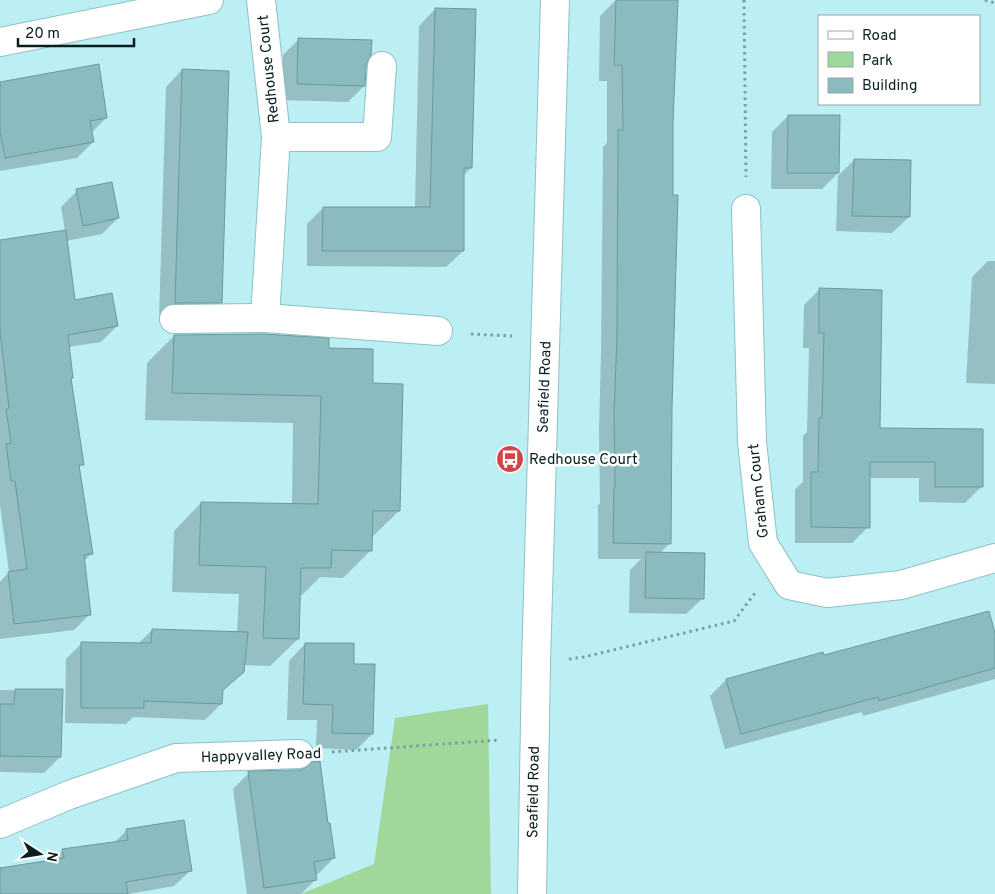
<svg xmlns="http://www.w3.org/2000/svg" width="995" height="894" font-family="Overpass,sans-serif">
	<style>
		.green { fill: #a0d79b }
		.shadow { fill: #0003 }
		.building { fill: #89bbbf; stroke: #699a9e }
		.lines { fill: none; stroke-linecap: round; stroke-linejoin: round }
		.street-casing { stroke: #8ec1c5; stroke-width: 30 }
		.secondary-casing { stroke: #8ec1c5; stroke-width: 30 }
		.primary-casing { stroke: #8ec1c5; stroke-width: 30 }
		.path { stroke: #78a0a3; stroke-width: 3; stroke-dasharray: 2.5 4; stroke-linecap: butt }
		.street { stroke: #fff; stroke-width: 28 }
		.secondary { stroke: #fff; stroke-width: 28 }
		.primary { stroke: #fff; stroke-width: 28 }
		.labels { text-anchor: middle; stroke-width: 5; stroke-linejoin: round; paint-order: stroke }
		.street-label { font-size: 15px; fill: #0a1e20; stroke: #fff }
		.poi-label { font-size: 15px; fill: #0a1e20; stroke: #fff; text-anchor: start }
	</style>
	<rect width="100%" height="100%" fill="#bbeff3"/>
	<polygon class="green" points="488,704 491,894 301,894 374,864 395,718"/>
	<g class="shadow">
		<polygon points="616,0 635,0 672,123 670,543 659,554 703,598 686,614 629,613 630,570 641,559 598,559 598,505 600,504 599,430 601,353 603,147 607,143 607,81 599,81 600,16"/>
		<polygon points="435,9 471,168 463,176 463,251 446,267 307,266 307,224 323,208 415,208 419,26"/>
		<polygon points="299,39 365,65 364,86 348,102 281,100 283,55"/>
		<polygon points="182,70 221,302 205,318 159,319 166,87"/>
		<polygon points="0,85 106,118 91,133 93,142 77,158 0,171"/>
		<polygon points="788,116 838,173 822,189 771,189 772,132"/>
		<polygon points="854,160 909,217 892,233 836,231 838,174 838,176"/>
		<polygon points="77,191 118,218 102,234 66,241 74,301 117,326 101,342 68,347 72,377 70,379 83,464 78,468 91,554 84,561 90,614 74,630 0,639 0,582 9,572 0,505 0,241 65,231 61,207"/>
		<polygon points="988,261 995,261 995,384 966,383 972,277"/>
		<polygon points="820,289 879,429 981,487 965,503 919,502 919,478 868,478 868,527 852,543 795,543 795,489 803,482 803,436 807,432 809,348 803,348 804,305"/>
		<polygon points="174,336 328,349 372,384 399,511 371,538 371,550 343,578 320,577 302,595 299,595 298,639 270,666 244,665 243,672 221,692 221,704 205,720 133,717 126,724 65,723 66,659 82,643 138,644 152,630 237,633 239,594 172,592 174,531 201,503 292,505 293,423 145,420 147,363"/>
		<polygon points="995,632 995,679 863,716 862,712 725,749 710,696 726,680 823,657"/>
		<polygon points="305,644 352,665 372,734 356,750 316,748 317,720 287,720 289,661"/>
		<polygon points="0,690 61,691 60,757 44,773 0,772"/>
		<polygon points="307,769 327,825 334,858 318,874 314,875 315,880 301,894 247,894 233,789 249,773 300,771"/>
		<polygon points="127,830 191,870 174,886 129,894 0,894 0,870 51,861 63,850 114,843"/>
	</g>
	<g class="building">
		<polygon points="616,0 678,0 673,123 673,195 678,195 672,408 671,544 613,543 614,488 615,488 614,413 617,336 618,130 623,130 622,65 614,65"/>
		<polygon points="435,8 476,9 472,168 464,168 464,251 322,251 323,207 430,207"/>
		<polygon points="298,38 372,40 371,55 366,65 365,86 297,84"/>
		<polygon points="99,64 107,118 90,121 94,142 5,158 0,132 0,82"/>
		<polygon points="182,69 229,71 222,303 175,303"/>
		<polygon points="788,115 840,115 839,173 787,173"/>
		<polygon points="854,159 911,160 910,217 852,216"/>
		<polygon points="112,182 119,218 83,226 76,189"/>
		<polygon points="66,230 75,300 112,293 118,326 68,335 73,378 71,378 84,465 79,465 93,554 84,555 91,615 14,624 8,572 27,569 15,481 11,481 6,444 11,443 6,409 9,408 0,331 0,240"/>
		<polygon points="819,288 882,290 880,428 983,429 983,487 935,487 935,462 870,462 870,528 811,527 811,472 818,472 819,418 822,418 824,333 819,333"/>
		<polygon points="264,334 329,338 329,348 373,349 373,383 403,384 400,511 373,511 372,551 332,550 331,568 301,568 299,639 263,638 266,567 199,565 201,502 318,504 321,396 172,393 174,335"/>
		<polygon points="646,552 705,553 704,599 645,598"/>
		<polygon points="989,611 995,633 995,668 879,701 878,697 741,734 726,679 823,652 824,655"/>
		<polygon points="152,629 248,632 244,672 223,690 222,704 144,701 144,708 81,708 81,642 151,643"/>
		<polygon points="305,643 354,643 354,664 375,664 373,734 332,733 333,705 303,704"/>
		<polygon points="15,689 63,689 61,757 0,756 0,704 14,704"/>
		<polygon points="320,761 328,823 330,823 335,858 314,862 317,880 264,888 248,771 300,770 307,767 312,762"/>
		<polygon points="184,820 192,871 126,882 128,894 0,894 0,868 64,858 62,849 128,840 126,829"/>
	</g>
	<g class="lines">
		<g class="street-casing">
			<g id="street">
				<polyline points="261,0 276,137 265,318"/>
				<polyline points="276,137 377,137 382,66"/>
				<polyline points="746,209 752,442 763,543 789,585 827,593 901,585 995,558"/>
				<polyline points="174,319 265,318 438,331"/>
				<polyline points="0,824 69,795 176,758 299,754"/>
			</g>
		</g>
		<g class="secondary-casing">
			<polyline id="secondary" points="0,42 209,0"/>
		</g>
		<g class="primary-casing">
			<polyline id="primary" points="532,894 536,664 555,0"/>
		</g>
		<g class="path">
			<polyline points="744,0 746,177"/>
			<polyline points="985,0 995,3"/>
			<polyline points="471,334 512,336"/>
			<polyline points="569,659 584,657 734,621 755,593"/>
			<polyline points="332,752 500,740"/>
		</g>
		<use href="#street" class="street"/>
		<use href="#secondary" class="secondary"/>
		<use href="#primary" class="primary"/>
	</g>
	<defs>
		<g id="bus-disc" transform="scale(1.4375)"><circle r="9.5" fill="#d34449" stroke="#fff"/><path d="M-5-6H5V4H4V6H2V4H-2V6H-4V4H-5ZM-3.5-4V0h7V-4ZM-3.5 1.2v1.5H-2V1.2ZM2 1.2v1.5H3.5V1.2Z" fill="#fff"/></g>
	</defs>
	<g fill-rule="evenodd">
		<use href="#bus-disc" x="510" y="459"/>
	</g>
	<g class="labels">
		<g class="street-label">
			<text transform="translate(268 69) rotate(-96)" y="5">Redhouse Court</text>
			<text transform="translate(544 387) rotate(-88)" y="5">Seafield Road</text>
			<text transform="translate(758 491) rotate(-96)" y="5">Graham Court</text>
			<text transform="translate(261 755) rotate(-2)" y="5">Happyvalley Road</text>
			<text transform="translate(533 792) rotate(-89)" y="5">Seafield Road</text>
		</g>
		<g class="poi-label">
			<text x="529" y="464">Redhouse Court</text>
		</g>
	</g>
	<rect x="818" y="15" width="162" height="90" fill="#ffffff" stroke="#9da5a6"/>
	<rect x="828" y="31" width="25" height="8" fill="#ffffff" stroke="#9da5a6"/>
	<text x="862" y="40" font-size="15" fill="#0a1e20">Road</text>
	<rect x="828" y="52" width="25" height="15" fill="#a0d79b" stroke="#9da5a6"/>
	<text x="862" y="65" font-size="15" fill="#0a1e20">Park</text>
	<rect x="828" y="78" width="25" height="15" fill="#89bbbf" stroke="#9da5a6"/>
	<text x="862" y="90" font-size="15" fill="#0a1e20">Building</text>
	<g transform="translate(40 854) rotate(102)" stroke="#ffffff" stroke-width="4" paint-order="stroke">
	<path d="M0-4L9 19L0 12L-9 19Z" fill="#0a1e20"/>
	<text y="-8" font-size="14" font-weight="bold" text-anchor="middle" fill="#0a1e20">N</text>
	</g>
	<path d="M18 38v8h116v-8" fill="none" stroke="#0a1e20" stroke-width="2.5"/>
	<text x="25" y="38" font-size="15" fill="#0a1e20" stroke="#ffffff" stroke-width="4" paint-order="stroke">20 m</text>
</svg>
